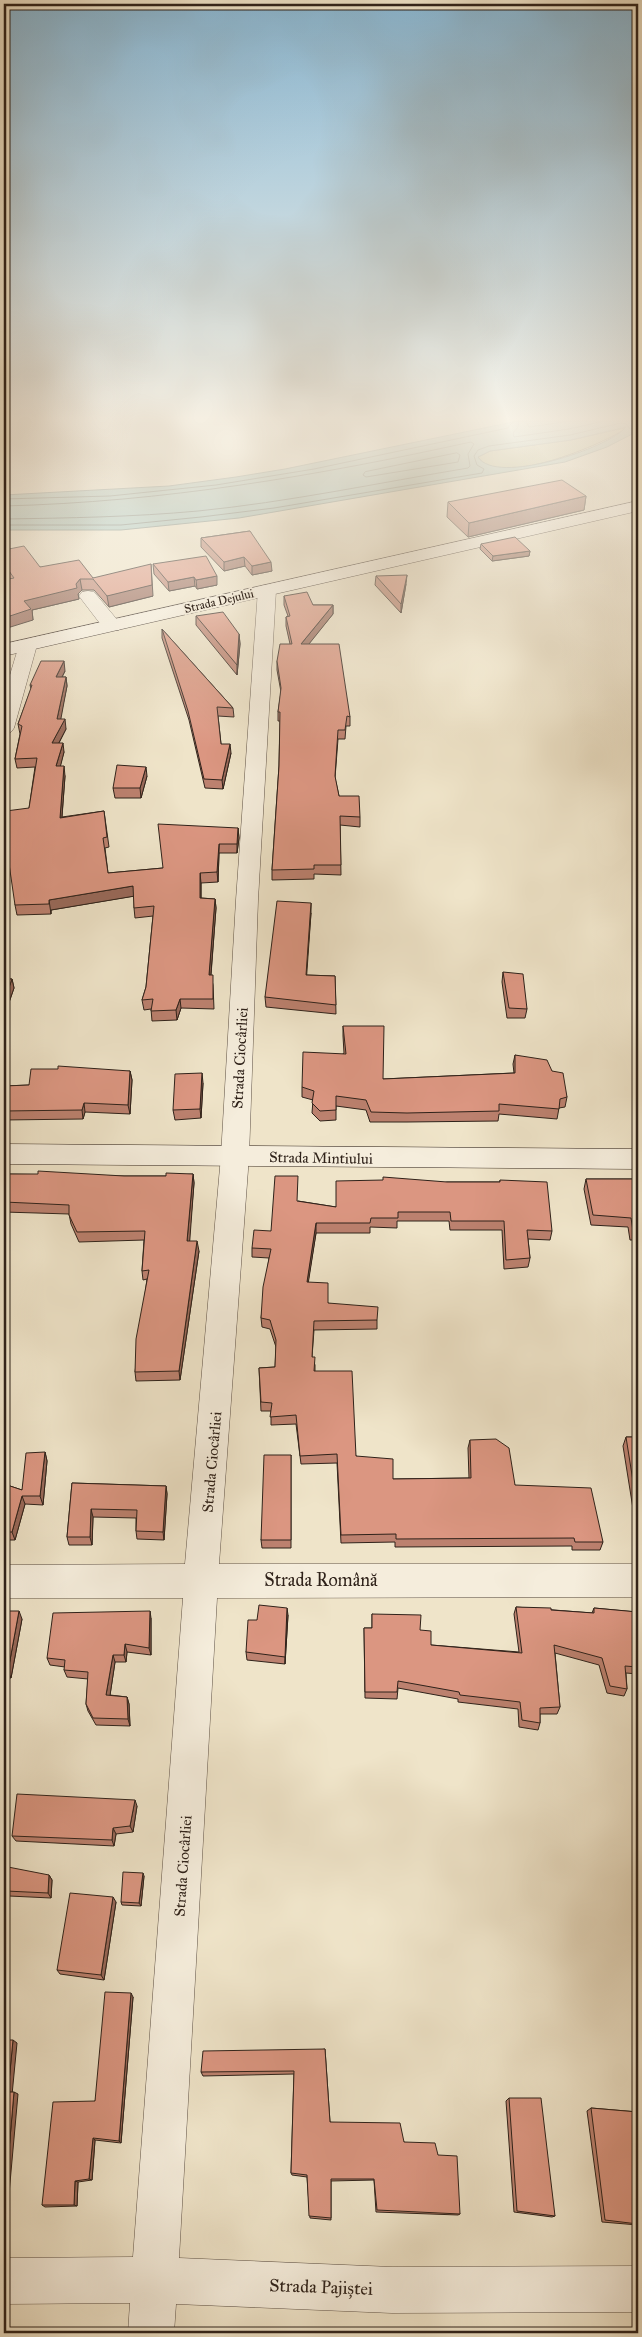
<svg xmlns="http://www.w3.org/2000/svg" width="642" height="2337" font-family="'IM FELL Great Primer',serif">
	<style>
		.green { fill: #c1c191; stroke: #787256 }
		.water { fill: #9abeb8; stroke: #6f8079; fill-rule: evenodd }
		.lines { fill: none; stroke-linecap: round; stroke-linejoin: round }
		.shore { stroke: #647069; stroke-width: 1 }
		.street-casing { stroke: #5f5246; stroke-width: 1 }
		.secondary-casing { stroke: #2f221a; stroke-width: 1 }
		.street { fill: #f5eddc; fill-rule: evenodd }
		.secondary { fill: #f5eddc; fill-rule: evenodd }
		.wall { fill: #bc816f; stroke: #2f221a }
		.shaded-wall { fill: #99695a; stroke: #2f221a }
		.building { fill: #db9681; stroke: #2f221a }
		.labels { text-anchor: middle; stroke-width: 4; stroke-linejoin: round; paint-order: stroke }
		.far-street-label { font-size: 12px; fill: #2f221a; stroke: #f5eddc }
		.street-label { font-size: 15px; fill: #2f221a; stroke: #f5eddc }
		.near-street-label { font-size: 18px; fill: #2f221a; stroke: #f5eddc }
	</style>
	<rect width="100%" height="100%" fill="#efe4c9"/>
	<filter id="stains"><feTurbulence type="fractalNoise" baseFrequency=".004" numOctaves="4"/><feColorMatrix values="0 0 0 0 .2 0 0 0 0 .09 0 0 0 0 .02 0 0 0 .5 -.17"/></filter>
	<radialGradient id="worn" r=".72"><stop offset=".6" stop-color="#630" stop-opacity="0"/><stop offset="1" stop-color="#630" stop-opacity=".3"/></radialGradient>
	<path class="green" d="M628,427C605,444 498,489 478,457L490,451L571,440Z"/>
	<path class="water" d="M518,421H638V431L607,447L565,462L239,518L121,530H4V495L169,486L236,477L285,469ZM626,427C609,448 496,486 478,457L490,451L571,440Z"/>
	<g class="lines">
		<g class="shore">
			<polyline points="519,421 518,427 513,433 514,437 569,429 604,421"/>
			<polyline points="526,421 529,427 571,421"/>
			<polygon points="457,453 460,455 458,462 366,477 363,475 365,472"/>
			<polyline points="4,499 110,496 216,485 314,469 508,428 513,421"/>
			<path d="M4,506C163,502 316,476 471,442L474,444L468,454L470,466L468,468C378,483 288,502 198,511C133,517 69,518 4,519"/>
			<polyline points="4,525 121,525 201,517 274,508 482,473 484,469 477,465 474,456 478,450 489,446 570,435 621,423 626,424 630,429 638,427"/>
		</g>
		<g class="street-casing">
			<g id="street">
				<polygon points="267,585 273,586 276,590 258,900 249,1156 219,1564 638,1564 638,1597 217,1598 179,2258 392,2267 638,2266 638,2312 392,2313 176,2304 174,2333 128,2333 130,2303 4,2304 4,2258 133,2257 183,1598 4,1598 4,1565 185,1564 221,1156 236,900 258,590 261,586"/>
				<polygon points="88,591 94,592 119,622 121,626 119,630 105,630 82,600 79,596 82,592"/>
				<polygon points="28,639 35,641 37,645 14,728 11,732 4,734 4,695 19,645 21,641"/>
			</g>
		</g>
		<g class="secondary-casing">
			<g id="secondary">
				<polygon points="638,501 638,511 4,656 4,644"/>
				<polygon points="4,1144 638,1149 638,1169 4,1164"/>
			</g>
		</g>
		<use href="#street" class="street"/>
		<use href="#secondary" class="secondary"/>
	</g>
	<g class="wall">
		<polygon points="586,496 584,510 468,537 447,517 448,502"/>
		<polygon points="250,531 272,571 252,575 245,566 224,571 201,547 201,538"/>
		<polygon points="481,544 530,551 529,556 492,561 480,549"/>
		<polygon points="4,550 40,567 93,578 153,596 109,607 94,590 82,590 78,594 79,599 32,610 33,620 4,572"/>
		<polygon points="153,564 217,585 197,589 195,586 169,591 154,574"/>
		<polygon points="376,576 406,584 401,613 375,585"/>
		<polygon points="284,596 313,605 333,605 333,614 308,644 350,717 350,726 346,726 345,739 338,739 335,778 339,796 360,817 360,827 340,825 341,875 314,874 314,879 272,880 272,870 279,766 280,721 278,721 278,712 281,692 277,670 277,661 290,644 286,626 286,617 288,616 284,605"/>
		<polygon points="196,616 239,634 240,644 237,675 196,625"/>
		<polygon points="162,629 233,708 234,717 218,716 221,744 231,753 223,789 205,788 189,720 162,638"/>
		<polygon points="65,671 62,677 66,677 67,686 60,719 66,729 59,743 64,752 60,766 65,776 62,817 104,811 109,847 105,848 108,873 163,868 238,828 239,838 237,853 219,853 218,882 201,883 201,898 215,899 216,908 211,975 213,985 214,1009 181,1008 177,1020 152,1021 151,1009 144,1010 142,1000 146,987 153,916 135,918 134,908 134,896 51,910 51,914 17,915 15,905 35,767 17,768 15,759 20,734 18,724 31,689 30,685"/>
		<polygon points="147,776 141,798 115,798 113,788"/>
		<polygon points="311,913 306,975 335,976 336,1014 266,1007 265,997"/>
		<polygon points="503,972 527,1009 525,1018 507,1018 502,982"/>
		<polygon points="4,979 12,979 14,988 6,1011 4,1011"/>
		<polygon points="343,1026 383,1079 514,1073 513,1064 515,1055 552,1071 567,1097 565,1107 559,1108 557,1119 499,1114 498,1121 407,1122 370,1122 366,1110 336,1106 336,1120 320,1121 312,1113 313,1100 302,1097 302,1087 344,1053 343,1036"/>
		<polygon points="130,1071 132,1080 130,1114 85,1112 83,1119 4,1120 4,1086 29,1085"/>
		<polygon points="203,1083 201,1118 175,1120 173,1110"/>
		<polygon points="4,1174 124,1176 166,1176 193,1174 194,1183 189,1241 199,1251 180,1380 136,1381 135,1372 147,1279 143,1280 142,1271 144,1240 79,1242 71,1224 69,1214 4,1212"/>
		<polygon points="586,1179 638,1179 638,1240 630,1240 628,1227 591,1225 584,1189"/>
		<polygon points="500,1180 552,1231 550,1240 528,1239 530,1258 528,1267 504,1269 502,1230 450,1230 449,1221 397,1221 397,1228 370,1227 370,1233 316,1233 308,1282 328,1303 377,1320 377,1329 314,1330 312,1357 315,1365 315,1371 356,1456 393,1479 469,1478 468,1448 470,1440 515,1485 603,1542 600,1550 572,1550 572,1546 395,1547 395,1542 341,1543 337,1463 301,1464 296,1424 271,1425 271,1411 261,1411 259,1368 275,1367 276,1347 270,1329 262,1327 261,1318 269,1258 252,1257 252,1248 271,1231 298,1201 336,1207 447,1182 500,1182"/>
		<polygon points="626,1437 638,1437 638,1540 623,1446"/>
		<polygon points="45,1452 47,1461 43,1505 25,1504 15,1540 4,1540 4,1484 22,1490"/>
		<polygon points="291,1455 291,1548 262,1548 261,1540"/>
		<polygon points="72,1483 166,1486 167,1494 164,1540 137,1539 136,1531 136,1518 93,1517 92,1545 69,1545 67,1537"/>
		<polygon points="516,1607 592,1613 594,1608 636,1612 638,1609 638,1674 626,1673 627,1689 624,1696 607,1693 599,1665 555,1653 560,1707 557,1714 540,1714 540,1723 538,1730 519,1727 518,1709 458,1702 458,1699 398,1688 397,1699 365,1698 364,1628 372,1628 372,1614 420,1630 431,1645 519,1652 514,1614"/>
		<polygon points="4,1611 22,1619 11,1678 4,1678"/>
		<polygon points="288,1615 285,1664 247,1660 246,1652 257,1620"/>
		<polygon points="151,1618 151,1655 127,1652 126,1662 115,1662 110,1695 127,1697 129,1704 130,1726 96,1725 88,1711 86,1704 88,1679 67,1677 64,1670 65,1667 50,1665 47,1658"/>
		<polygon points="137,1806 133,1832 116,1834 114,1846 16,1841 12,1836"/>
		<polygon points="49,1875 52,1880 51,1898 9,1896 6,1891"/>
		<polygon points="144,1876 141,1906 122,1905 121,1902"/>
		<polygon points="116,1902 104,1980 60,1974 57,1970"/>
		<polygon points="133,1997 121,2143 95,2140 92,2180 78,2182 77,2206 45,2207 42,2205 95,2101"/>
		<polygon points="325,2049 330,2122 404,2142 438,2155 460,2214 458,2215 376,2212 374,2180 331,2181 331,2220 310,2218 307,2177 292,2175 291,2173 294,2074 203,2076 201,2072"/>
		<polygon points="509,2098 555,2216 552,2217 514,2212 506,2101"/>
		<polygon points="591,2108 638,2112 638,2225 602,2222 587,2111"/>
	</g>
	<g class="shaded-wall">
		<polygon points="586,496 584,510 468,537 469,523"/>
		<polygon points="530,551 529,556 492,561 493,556"/>
		<polygon points="244,557 245,566 224,571 224,562"/>
		<polygon points="271,562 272,571 252,575 252,566"/>
		<polygon points="151,564 153,596 109,607 107,596"/>
		<polygon points="407,575 406,584 401,613 401,604"/>
		<polygon points="217,576 217,585 197,589 196,580"/>
		<polygon points="194,577 195,586 169,591 168,582"/>
		<polygon points="80,579 82,590 78,594 79,599 32,610 33,620 4,629 4,618 24,601 76,584"/>
		<polygon points="333,605 333,614 301,654 301,644"/>
		<polygon points="239,634 240,644 237,675 237,665"/>
		<polygon points="64,661 65,671 57,687 56,677"/>
		<polygon points="66,677 67,686 59,729 57,719"/>
		<polygon points="65,719 66,729 54,752 52,743"/>
		<polygon points="63,743 64,752 58,776 56,766"/>
		<polygon points="230,744 231,753 223,789 222,780"/>
		<polygon points="64,766 65,776 61,828 60,818"/>
		<polygon points="146,767 147,776 141,798 140,788"/>
		<polygon points="238,828 239,838 237,853 237,844"/>
		<polygon points="219,844 219,853 218,882 217,872"/>
		<polygon points="200,873 201,883 201,908 200,898"/>
		<polygon points="133,886 135,896 51,910 51,914 49,900"/>
		<polygon points="215,899 216,908 210,985 209,975"/>
		<polygon points="311,903 311,913 306,985 306,975"/>
		<polygon points="12,979 14,988 6,1011 4,1001"/>
		<polygon points="180,999 181,1008 177,1020 176,1010"/>
		<polygon points="130,1071 132,1080 130,1114 128,1105"/>
		<polygon points="202,1073 203,1083 201,1118 200,1109"/>
		<polygon points="84,1103 85,1112 83,1119 82,1110"/>
		<polygon points="193,1174 194,1183 189,1251 187,1241"/>
		<polygon points="316,1223 316,1233 307,1291 307,1282"/>
		<polygon points="197,1241 199,1251 180,1380 179,1371"/>
		<polygon points="45,1452 47,1461 43,1505 40,1496"/>
		<polygon points="166,1486 167,1494 164,1540 163,1532"/>
		<polygon points="22,1496 25,1504 15,1540 12,1532"/>
		<polygon points="91,1509 93,1517 92,1545 90,1537"/>
		<polygon points="287,1608 288,1615 285,1664 285,1657"/>
		<polygon points="19,1611 22,1619 11,1678 8,1671"/>
		<polygon points="150,1611 151,1618 151,1655 149,1648"/>
		<polygon points="125,1644 127,1652 126,1662 124,1655"/>
		<polygon points="113,1655 115,1662 109,1702 106,1695"/>
		<polygon points="127,1697 129,1704 130,1726 128,1719"/>
		<polygon points="135,1800 137,1806 133,1832 130,1826"/>
		<polygon points="113,1828 116,1834 114,1846 112,1840"/>
		<polygon points="143,1873 144,1876 141,1906 139,1903"/>
		<polygon points="49,1875 52,1880 51,1898 48,1893"/>
		<polygon points="113,1897 116,1902 104,1980 101,1975"/>
		<polygon points="131,1993 133,1997 121,2143 119,2141"/>
		<polygon points="13,2040 17,2043 12,2095 8,2092"/>
		<polygon points="14,2092 18,2094 7,2216 4,2215 4,2208"/>
		<polygon points="93,2138 95,2140 92,2180 89,2179"/>
		<polygon points="75,2181 78,2182 77,2206 74,2205"/>
	</g>
	<g class="building">
		<polygon points="562,480 586,496 469,523 448,502"/>
		<polygon points="250,531 271,562 252,566 244,557 224,562 201,538"/>
		<polygon points="515,537 530,551 493,556 481,544"/>
		<polygon points="24,546 40,567 79,560 93,578 151,564 152,585 107,596 93,579 80,579 76,584 77,588 24,601 31,609 4,618 4,580 14,578 4,564 4,550"/>
		<polygon points="206,556 217,576 196,580 194,577 168,582 153,564"/>
		<polygon points="407,575 401,604 376,576"/>
		<polygon points="307,592 313,605 333,605 301,644 339,644 350,717 347,716 345,730 338,730 335,776 339,796 359,796 360,817 340,816 341,865 314,865 314,869 272,870 279,766 280,712 278,712 281,688 277,661 280,644 292,644 286,617 290,616 284,596"/>
		<polygon points="223,612 239,634 237,665 196,616"/>
		<polygon points="162,629 233,708 217,707 221,744 230,744 222,780 204,779 188,711"/>
		<polygon points="41,661 64,661 56,677 66,677 57,719 65,719 52,743 63,743 56,766 64,766 60,818 104,811 107,837 103,838 108,873 163,868 158,824 238,828 237,844 219,844 217,872 200,873 200,898 215,899 209,975 213,975 213,999 180,999 176,1010 151,1011 153,999 142,1000 146,987 154,906 134,908 133,886 49,900 49,904 15,905 6,843 6,811 29,808 37,758 15,759 22,726 18,724 32,685 30,685"/>
		<polygon points="117,765 146,767 140,788 113,788"/>
		<polygon points="277,901 311,903 306,975 335,976 336,1005 265,997"/>
		<polygon points="503,972 523,974 527,1009 509,1008"/>
		<polygon points="4,979 12,979 4,1001"/>
		<polygon points="343,1026 384,1026 383,1079 515,1073 515,1055 547,1060 552,1071 563,1073 567,1097 560,1099 559,1109 499,1104 499,1111 407,1113 371,1112 366,1100 336,1096 336,1110 320,1111 312,1103 314,1091 302,1087 303,1052 346,1054"/>
		<polygon points="58,1066 130,1071 128,1105 84,1103 82,1110 4,1111 4,1086 29,1085 31,1069 58,1069"/>
		<polygon points="202,1073 200,1109 173,1110 175,1074"/>
		<polygon points="38,1171 124,1176 166,1176 166,1173 193,1174 187,1241 197,1241 179,1371 135,1372 136,1339 149,1270 142,1271 145,1231 77,1232 69,1215 69,1205 4,1202 4,1174 38,1174"/>
		<polygon points="275,1176 298,1176 297,1201 336,1207 336,1181 383,1180 383,1177 447,1182 500,1182 500,1180 547,1182 552,1231 527,1230 530,1258 506,1260 504,1221 451,1221 450,1212 398,1212 398,1218 371,1218 370,1223 316,1223 307,1282 328,1283 328,1303 378,1307 377,1320 314,1321 312,1357 315,1357 314,1371 352,1371 356,1456 393,1459 393,1479 471,1478 470,1440 496,1439 509,1448 515,1485 591,1488 603,1542 575,1542 574,1538 396,1539 396,1534 341,1535 337,1454 300,1456 296,1415 270,1417 272,1403 261,1402 259,1368 275,1367 276,1340 270,1320 261,1318 263,1287 271,1249 252,1248 254,1230 271,1231"/>
		<polygon points="586,1179 638,1179 638,1231 633,1231 631,1218 593,1215"/>
		<polygon points="626,1437 638,1437 638,1513"/>
		<polygon points="45,1452 40,1496 22,1496 12,1532 4,1532 4,1484 22,1490 26,1453"/>
		<polygon points="264,1455 291,1455 291,1540 261,1540"/>
		<polygon points="72,1483 166,1486 163,1532 136,1531 137,1510 91,1509 90,1537 67,1537"/>
		<polygon points="259,1605 287,1608 285,1657 246,1652 248,1620 257,1620"/>
		<polygon points="516,1607 551,1608 551,1610 594,1613 594,1608 638,1612 638,1609 638,1667 625,1666 627,1689 610,1686 602,1658 554,1645 560,1707 540,1708 540,1723 522,1720 520,1702 460,1695 459,1692 398,1681 397,1692 365,1692 364,1628 372,1628 372,1614 421,1615 420,1630 431,1631 431,1645 522,1653"/>
		<polygon points="4,1611 19,1611 8,1671 4,1671"/>
		<polygon points="150,1611 149,1648 125,1644 124,1655 113,1655 106,1695 127,1697 128,1719 93,1718 86,1704 88,1672 64,1670 65,1660 47,1658 53,1613"/>
		<polygon points="17,1794 135,1800 130,1826 113,1828 112,1840 12,1836"/>
		<polygon points="8,1867 49,1875 48,1893 6,1891"/>
		<polygon points="123,1872 143,1873 139,1903 121,1902"/>
		<polygon points="70,1893 113,1897 101,1975 57,1970"/>
		<polygon points="105,1992 131,1993 119,2141 93,2138 89,2179 75,2181 74,2205 42,2205 53,2102 95,2101"/>
		<polygon points="4,2040 13,2040 8,2092 14,2092 4,2208"/>
		<polygon points="325,2049 330,2122 400,2123 404,2142 435,2143 438,2155 457,2156 460,2214 377,2210 374,2179 331,2179 331,2218 309,2216 307,2175 291,2173 294,2071 201,2072 203,2051"/>
		<polygon points="509,2098 541,2098 555,2216 517,2211"/>
		<polygon points="591,2108 638,2112 638,2224 605,2220"/>
	</g>
	<linearGradient id="sky" x2="0" y2="1"><stop stop-color="#89b8d5"/><stop offset="0.56" stop-color="#f8f3e7"/><stop offset="1" stop-color="#f8f3e7" stop-opacity="0"/></linearGradient>
	<rect width="642" height="748" fill="url(#sky)"/>
	<g class="labels">
		<g class="far-street-label">
			<text transform="translate(219 601) rotate(-13)" y="4">Strada Dejului</text>
		</g>
		<g class="street-label">
			<text transform="translate(240 1058) rotate(-87)" y="5">Strada Ciocârliei</text>
			<text transform="translate(321 1158) rotate(1)" y="5">Strada Mintiului</text>
			<text transform="translate(212 1462) rotate(-85)" y="5">Strada Ciocârliei</text>
			<text transform="translate(183 1866) rotate(-86)" y="5">Strada Ciocârliei</text>
		</g>
		<g class="near-street-label">
			<text x="321" y="1586">Strada Română</text>
			<text transform="translate(321 2287) rotate(2)" y="6">Strada Pajiștei</text>
		</g>
	</g>
	<rect width="642" height="2337" fill="none" stroke="#efe4c9" stroke-width="20"/>
	<rect x="5" y="5" width="632" height="2327" fill="none" stroke="#2f221a" stroke-width="2.5"/>
	<rect x="10" y="10" width="622" height="2317" fill="none" stroke="#2f221a"/>
	<rect width="100%" height="100%" filter="url(#stains)"/>
	<rect width="100%" height="100%" fill="url(#worn)"/>
</svg>
